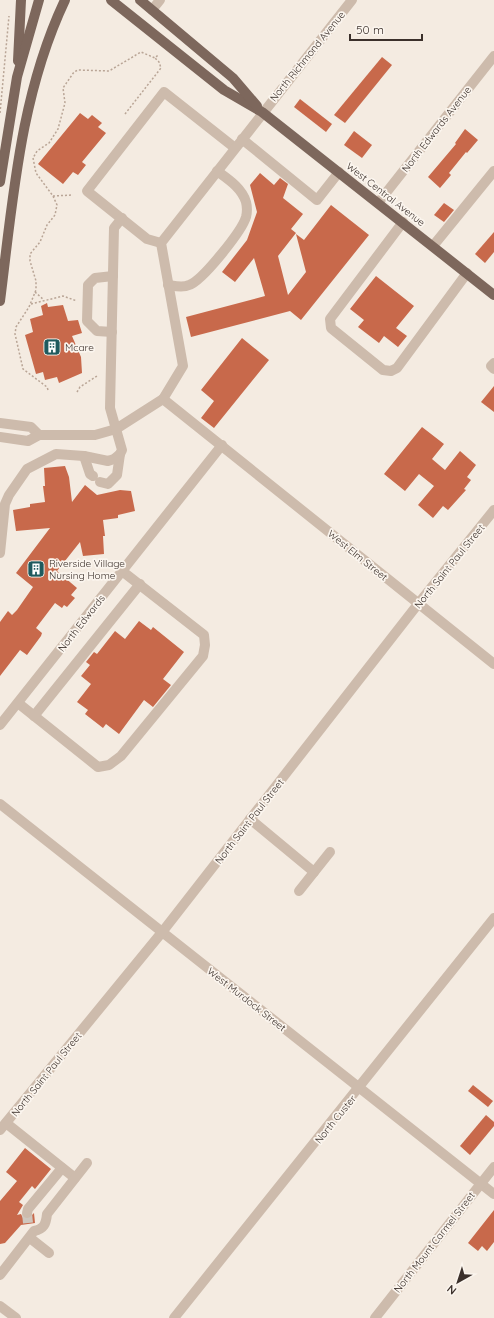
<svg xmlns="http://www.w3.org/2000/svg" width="494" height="1318" font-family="Quicksand,sans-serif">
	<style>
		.building { fill: #c8694b }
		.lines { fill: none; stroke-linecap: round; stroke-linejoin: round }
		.minor-tunnel { stroke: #cfc6bd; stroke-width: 10; stroke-dasharray: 10 5; stroke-linecap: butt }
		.path { stroke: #b9a596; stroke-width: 1.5; stroke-dasharray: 2 2; stroke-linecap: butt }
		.minor { stroke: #cdbbac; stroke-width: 10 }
		.major { stroke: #7d675c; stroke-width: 10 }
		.labels { text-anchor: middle; stroke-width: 3.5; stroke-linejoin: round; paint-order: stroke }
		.street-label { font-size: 10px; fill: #3b302b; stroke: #fbf5ee }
		.poi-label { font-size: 10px; fill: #3b302b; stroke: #fbf5ee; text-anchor: start }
	</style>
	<rect width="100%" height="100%" fill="#f4ebe1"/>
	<g class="building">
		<polygon points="382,57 392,65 345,123 334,115"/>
		<polygon points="300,99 332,124 326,132 294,107"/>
		<polygon points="80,113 88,119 92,115 102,123 98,127 106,133 82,162 86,165 78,175 73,172 63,184 38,164"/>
		<polygon points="465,129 478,140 467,153 466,152 449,173 451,175 440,188 428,177 456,144 455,143"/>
		<polygon points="354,131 372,145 362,158 344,145"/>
		<polygon points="260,173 274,185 280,178 288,184 283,198 303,214 291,229 296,233 278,256 288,295 306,272 296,234 304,240 331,205 369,235 301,320 290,311 191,337 186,317 265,296 254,258 235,282 222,272 247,240 257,212 250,185"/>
		<polygon points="444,203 454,210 444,222 434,215"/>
		<polygon points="494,232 494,252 485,263 475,254"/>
		<polygon points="376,276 414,306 396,328 407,336 398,347 384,336 379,343 358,327 364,320 350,309"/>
		<polygon points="47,303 48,307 63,305 68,321 78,320 82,333 72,336 81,357 82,373 59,383 57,377 45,380 43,372 36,374 25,335 33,332 30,319 43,315 41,306"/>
		<polygon points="242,338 269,360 214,428 201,418 214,401 201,390"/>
		<polygon points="494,386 494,412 481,402"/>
		<polygon points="422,427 444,444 432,459 445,470 460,451 476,465 467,477 471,480 464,489 466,490 448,510 443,506 433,518 418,505 434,486 419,474 405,491 384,474"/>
		<polygon points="65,466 69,477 72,502 85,485 97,495 120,490 131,491 135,511 118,515 118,518 103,520 105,536 103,536 104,554 83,556 80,542 57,571 77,588 71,595 75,598 67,607 64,605 62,608 55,603 36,628 42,633 41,636 27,655 20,650 0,676 0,622 8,611 12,615 17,610 33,587 16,573 50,528 16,531 13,510 30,507 30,504 45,502 43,486 45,486 44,468"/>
		<polygon points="139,621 151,630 153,627 184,652 163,679 171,685 153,707 144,700 119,734 106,724 103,728 85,714 88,710 77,702 91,684 81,676 90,665 86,662 94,652 97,654 115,631 125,639"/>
		<polygon points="473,1085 493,1101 488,1107 468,1091"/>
		<polygon points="486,1115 494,1122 494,1126 470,1155 460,1146"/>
		<polygon points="25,1148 51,1169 35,1189 32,1186 19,1202 23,1205 17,1215 21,1214 23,1218 28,1219 34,1213 35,1223 21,1225 5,1243 0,1244 0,1201 17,1181 6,1172"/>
		<polygon points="494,1210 494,1242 487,1251 482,1246 478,1251 468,1243"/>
	</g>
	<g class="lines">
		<polyline class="minor-tunnel" points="27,1213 28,1223"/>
		<g class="path">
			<polyline points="0,113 9,16"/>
			<polyline points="125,114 161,68 159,62 155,58 159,54"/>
			<polyline points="53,196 73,195"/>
			<polyline points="35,292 44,300"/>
			<polyline points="31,304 63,296 77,301"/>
			<polyline points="48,390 47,387 23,369 15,334 16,327 29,307 36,290 36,281 30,261 30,254 40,242 47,225 55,215 57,205 53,196 36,173 33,158 37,151 49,143 58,129 65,103 63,88 74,72 78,70 109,71 141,52 155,58"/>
			<polyline points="77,392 80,387 97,376"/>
		</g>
		<g class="minor">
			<polyline points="152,10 160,0"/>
			<polyline points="242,139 317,200 339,172"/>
			<polyline points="378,203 494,56"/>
			<polyline points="403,222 330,319 331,328 383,370 391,371 397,368 467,273"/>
			<polyline points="161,243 147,239 87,191 164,92 235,148"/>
			<polyline points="433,246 494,171"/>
			<path d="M168,285C175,286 183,288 189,285C202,281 242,231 246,217C247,213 247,206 246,202C242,188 228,179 217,171"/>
			<polyline points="112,332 97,331 87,321 88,285 95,278 113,276"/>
			<polyline points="494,363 491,366 494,369"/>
			<polyline points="163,399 183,366 161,243 352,0"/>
			<polyline points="0,423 31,427 39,435"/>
			<polyline points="0,437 28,441 39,435 95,435 116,429 163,399 494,664"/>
			<polyline points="84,456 90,474 93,476"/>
			<polyline points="100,482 108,484 117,475 120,454"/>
			<polyline points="0,553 5,504 9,495 27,469 56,454 84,456 108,461 114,459 120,454 122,450 110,408 114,228 122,218"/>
			<polyline points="18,703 98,767 109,765 121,756 203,656 205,645 204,635 122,571"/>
			<polyline points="34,716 140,584"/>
			<polyline points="0,725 222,445"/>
			<polyline points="0,804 494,1194"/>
			<polyline points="250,819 314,872"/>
			<polyline points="299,891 330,852"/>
			<polyline points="6,1123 75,1178"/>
			<polyline points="0,1130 163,931 418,604 494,510"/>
			<polyline points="27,1213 28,1209 62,1168"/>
			<polyline points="30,1238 49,1253"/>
			<path d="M0,1275L34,1231C44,1229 46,1224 47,1214L87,1163"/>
			<polyline points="0,1306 16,1318"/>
			<polyline points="174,1318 494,918"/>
			<polyline points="375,1318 494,1167"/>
		</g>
		<g class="major">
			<polyline points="111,0 224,90 262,112 494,295"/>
			<polyline points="140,0 233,78 257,106"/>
			<polyline points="18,61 21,0"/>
			<polyline points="0,182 17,77 39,0"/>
			<path d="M0,301C13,199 20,95 65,0"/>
		</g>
	</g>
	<defs>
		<g id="building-square" transform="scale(0.9)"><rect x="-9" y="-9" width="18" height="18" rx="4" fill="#1f5a5e" stroke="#fbf5ee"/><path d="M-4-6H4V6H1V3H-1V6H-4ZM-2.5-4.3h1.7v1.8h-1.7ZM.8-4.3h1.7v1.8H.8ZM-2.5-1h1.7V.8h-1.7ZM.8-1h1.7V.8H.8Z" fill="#fff"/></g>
	</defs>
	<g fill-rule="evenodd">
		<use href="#building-square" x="52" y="347"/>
		<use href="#building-square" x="36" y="569"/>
	</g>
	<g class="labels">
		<g class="street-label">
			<text transform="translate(307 56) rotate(-51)" y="4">North Richmond Avenue</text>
			<text transform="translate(436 129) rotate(-52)" y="4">North Edwards Avenue</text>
			<text transform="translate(386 194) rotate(38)" y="4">West Central Avenue</text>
			<text transform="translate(358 555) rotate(39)" y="4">West Elm Street</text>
			<text transform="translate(449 566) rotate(-51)" y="4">North Saint Paul Street</text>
			<text transform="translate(81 623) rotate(-52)" y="4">North Edwards</text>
			<text transform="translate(249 821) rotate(-52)" y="4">North Saint Paul Street</text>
			<text transform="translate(247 999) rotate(38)" y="4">West Murdock Street</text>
			<text transform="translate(46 1074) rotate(-51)" y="4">North Saint Paul Street</text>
			<text transform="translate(335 1119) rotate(-51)" y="4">North Custer</text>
			<text transform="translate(434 1242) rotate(-52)" y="4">North Mount Carmel Street</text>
		</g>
		<g class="poi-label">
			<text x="65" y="351">Mcare</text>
			<text x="49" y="567">Riverside Village<tspan x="49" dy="12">Nursing Home</tspan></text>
		</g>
	</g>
	<g transform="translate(458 1282) rotate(219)" stroke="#fbf5ee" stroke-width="3" paint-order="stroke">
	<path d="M0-3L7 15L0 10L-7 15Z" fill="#3b302b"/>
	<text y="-6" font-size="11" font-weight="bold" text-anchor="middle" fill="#3b302b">N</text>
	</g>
	<path d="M350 34v6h72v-6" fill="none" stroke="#3b302b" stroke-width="2"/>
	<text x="356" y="34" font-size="12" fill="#3b302b" stroke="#fbf5ee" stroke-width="3" paint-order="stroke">50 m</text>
</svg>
